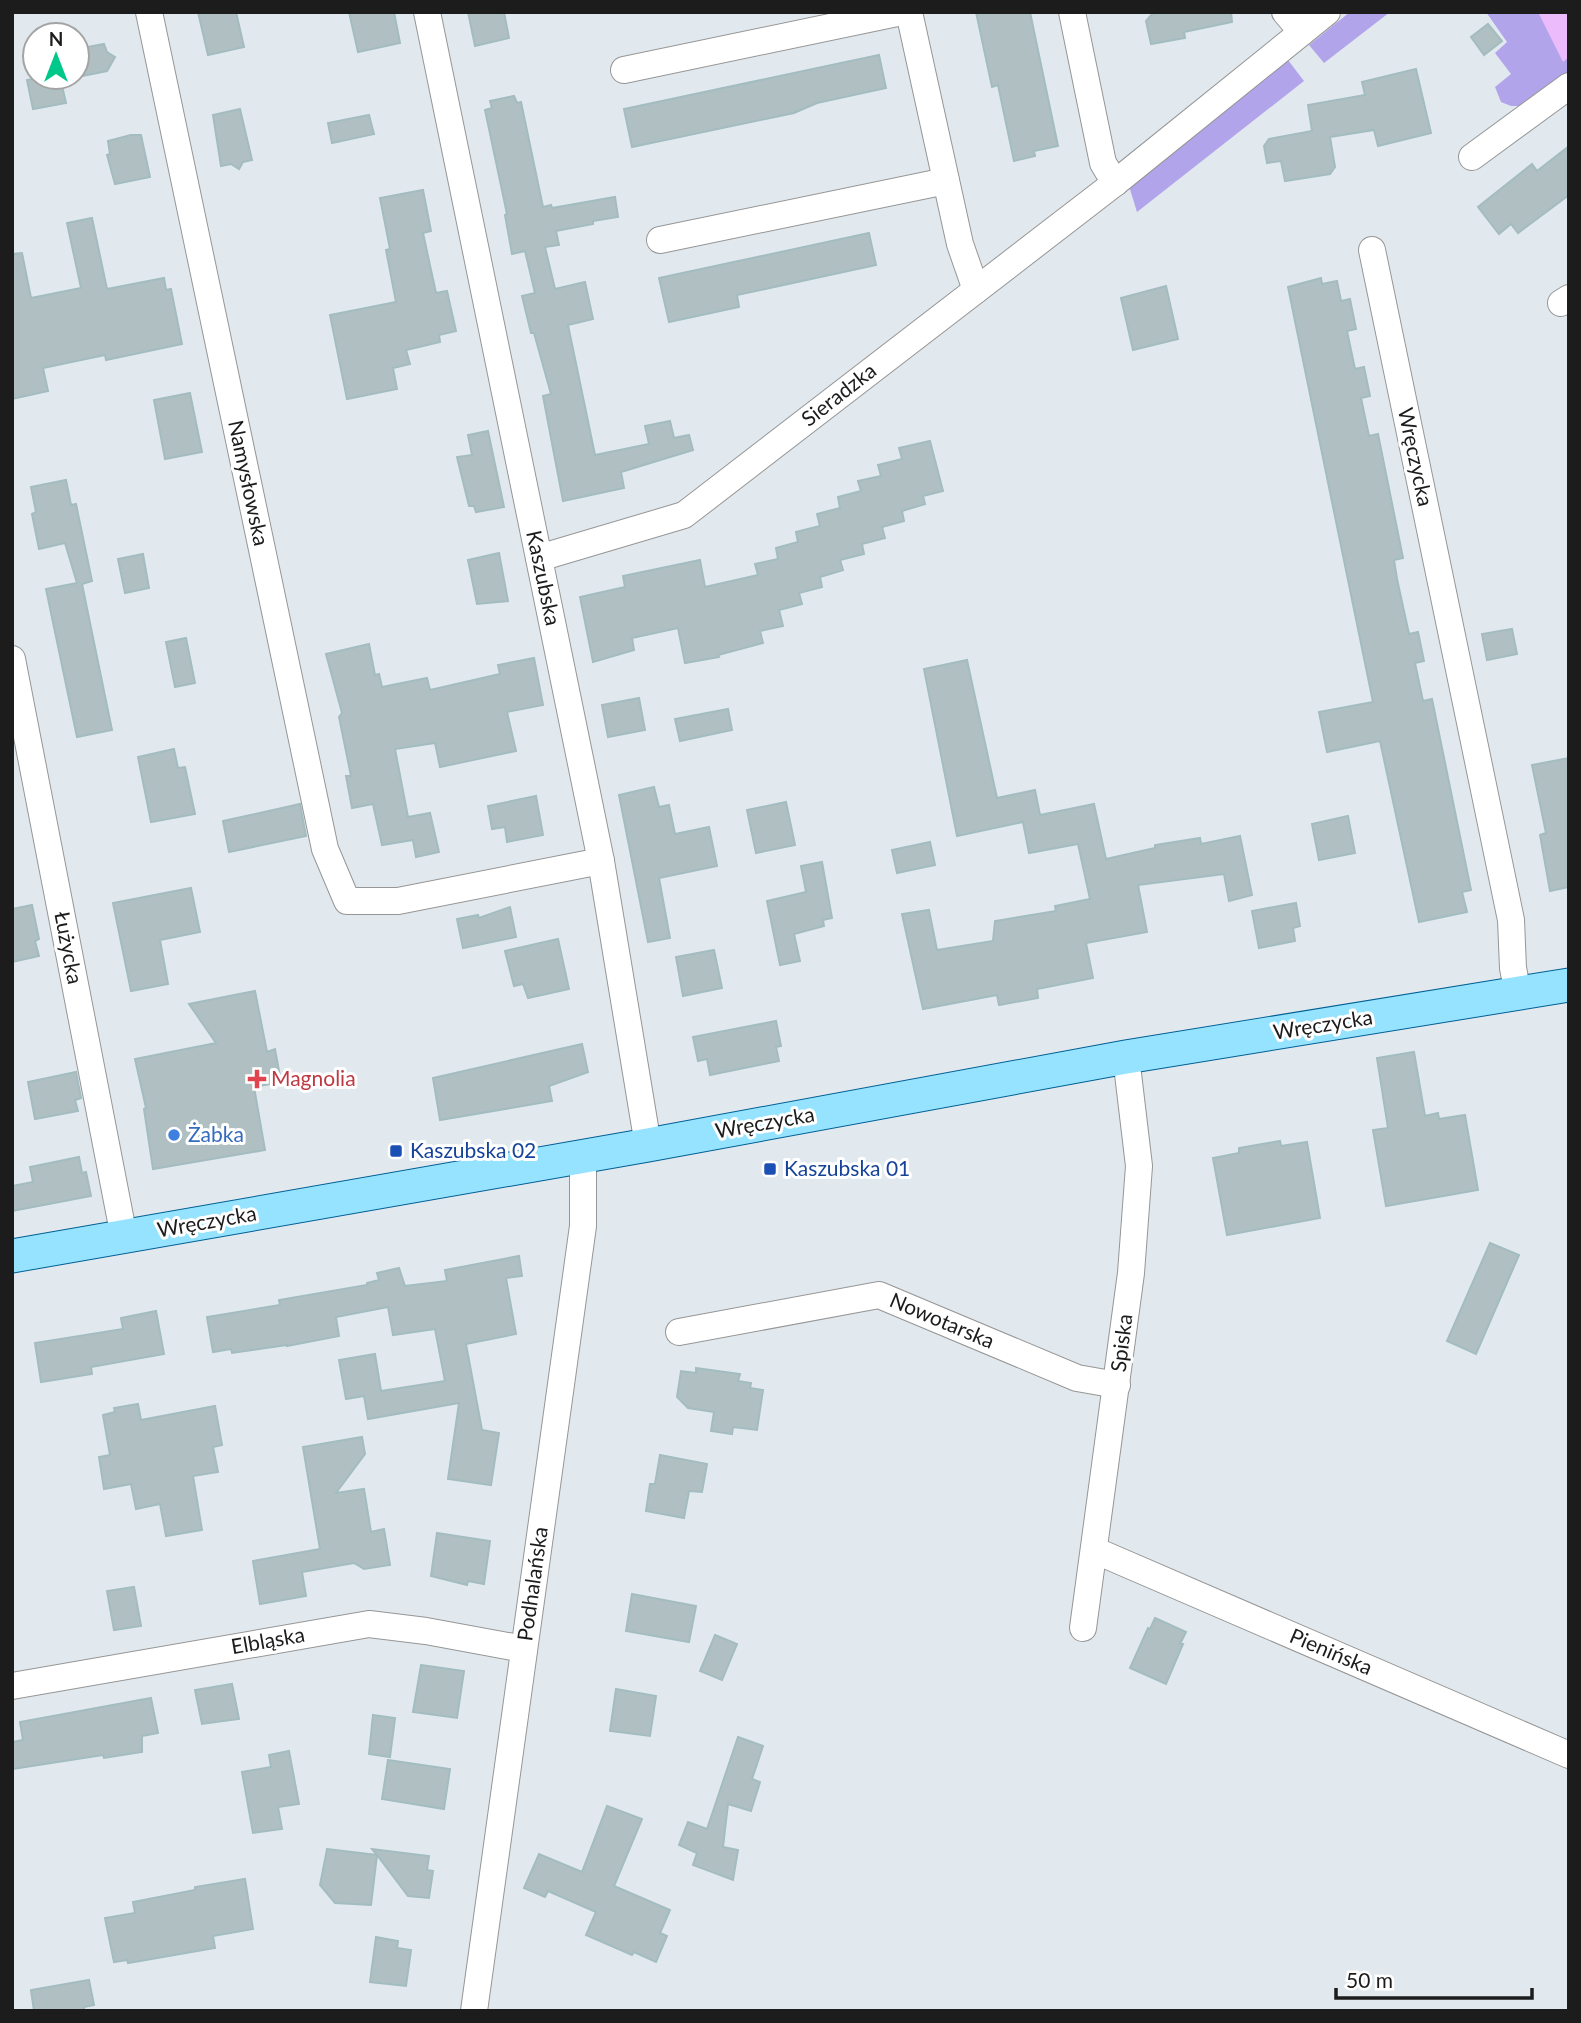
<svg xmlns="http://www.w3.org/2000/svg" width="1581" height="2023" font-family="Lato,sans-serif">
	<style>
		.grass { fill: #b2a4eb }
		.park { fill: #ecbbfb }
		.building { fill: #b0c0c2; stroke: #a3bcc0; stroke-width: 2 }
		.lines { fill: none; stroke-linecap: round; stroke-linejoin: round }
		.minor-casing { stroke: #969696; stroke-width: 28 }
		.major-casing { stroke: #005f94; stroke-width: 35 }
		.minor { stroke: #fff; stroke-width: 26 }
		.major { stroke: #95e3ff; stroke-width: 33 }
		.health-dot { fill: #e0444e; stroke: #fff; stroke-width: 2.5 }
		.shop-dot { fill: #3f7fe0; stroke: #fff; stroke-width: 2.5 }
		.transit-dot { fill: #1a4fb4; stroke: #fff; stroke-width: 2.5 }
		.labels { text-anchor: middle; stroke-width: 6; stroke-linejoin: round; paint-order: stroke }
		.street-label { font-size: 21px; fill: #1c1c1c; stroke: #fff }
		.health-label { font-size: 21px; fill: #be3a42; stroke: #fff; text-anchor: start }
		.shop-label { font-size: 21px; fill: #366cbe; stroke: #fff; text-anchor: start }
		.transit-label { font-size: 21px; fill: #164399; stroke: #fff; text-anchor: start }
	</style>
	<rect width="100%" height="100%" fill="#e1e9ee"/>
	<g class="grass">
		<polygon points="1350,12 1390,12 1324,63 1309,45"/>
		<polygon points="1486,12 1569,12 1569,76 1520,106 1511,106 1501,102 1495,87 1511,74 1495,53 1507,42"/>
		<polygon points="1288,60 1304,81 1137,212 1129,186"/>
	</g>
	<polygon class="park" points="1538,12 1569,12 1569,57 1563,62"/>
	<g class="building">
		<polygon points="198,12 236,12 244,47 208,55"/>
		<polygon points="349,12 394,12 400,43 358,52"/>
		<polygon points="468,12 504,12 509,38 475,46"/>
		<polygon points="976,12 1030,12 1058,146 1034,151 1035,156 1014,161 998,85 992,87"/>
		<polygon points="1157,12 1231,12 1232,22 1184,32 1185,38 1151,44 1146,21 1152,14"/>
		<polygon points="1488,24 1502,41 1484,55 1471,37"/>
		<polygon points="104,44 107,52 115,57 107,71 77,77 77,49"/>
		<polygon points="879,55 886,88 817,103 794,113 632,147 624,109"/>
		<polygon points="1416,69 1431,133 1378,146 1374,130 1330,137 1335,167 1330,174 1285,181 1281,161 1267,163 1264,146 1269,139 1312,131 1308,105 1365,95 1362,82"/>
		<polygon points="43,77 60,77 66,103 33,109 27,80"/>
		<polygon points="514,96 517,103 521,102 543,207 551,205 552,208 615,197 618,217 593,221 593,224 556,231 559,245 545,247 555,289 585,282 593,319 568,325 595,455 649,444 645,426 670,421 674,438 689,435 693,450 621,472 624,488 563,501 543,396 551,394 534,333 531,333 522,296 535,293 525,251 512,254 505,215 507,214 485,110 492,108 490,101"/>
		<polygon points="240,109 252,160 243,162 239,169 231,164 221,166 213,115"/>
		<polygon points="369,115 374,134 332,143 328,123"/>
		<polygon points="131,135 141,135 150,177 115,184 107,155 110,154 108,141"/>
		<polygon points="1569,146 1569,195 1518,233 1511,224 1499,234 1478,207 1532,164 1537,171"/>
		<polygon points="423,190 431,231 423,233 436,293 447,291 456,331 439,335 440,342 406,350 410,364 393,368 397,389 347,399 330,315 396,302 386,250 390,249 380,198"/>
		<polygon points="92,218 107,289 164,278 166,290 171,289 182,344 106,360 105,355 43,368 48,391 12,399 12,254 22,253 31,298 81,288 67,223"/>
		<polygon points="869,233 876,265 737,295 739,307 669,322 659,278"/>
		<polygon points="1321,278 1322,284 1337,281 1341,301 1350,299 1356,329 1347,331 1355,369 1364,367 1370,396 1361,398 1369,436 1378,434 1403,558 1394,560 1397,579 1409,634 1418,632 1424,661 1415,663 1423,701 1432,699 1471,890 1462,892 1467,912 1419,922 1380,741 1327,752 1319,712 1373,702 1288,287"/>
		<polygon points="1166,286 1178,339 1133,350 1121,298"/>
		<polygon points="190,393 202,452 165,459 154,400"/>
		<polygon points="488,431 504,507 476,512 474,506 469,506 457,457 472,455 468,435"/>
		<polygon points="930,441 943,491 923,496 925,504 902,511 904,521 882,527 885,538 862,544 864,554 840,560 843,570 820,577 822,587 799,593 802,604 779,610 783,626 760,631 763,643 718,655 719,657 685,663 678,628 632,638 634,650 593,662 580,597 625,587 623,576 700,560 705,587 758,575 755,564 778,559 776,548 798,542 796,532 820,526 817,514 840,508 838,497 861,491 858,481 881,476 878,465 902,459 899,448"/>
		<polygon points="66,480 71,505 76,504 92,581 82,584 112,730 77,737 46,589 77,583 65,543 39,549 32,514 36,512 31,487"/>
		<polygon points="499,553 508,601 477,604 468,560"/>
		<polygon points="143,554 149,588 125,593 118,559"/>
		<polygon points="1512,629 1517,654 1487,660 1482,634"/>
		<polygon points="186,638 195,683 175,687 166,642"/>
		<polygon points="369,644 375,675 379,674 382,687 427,678 430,690 500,674 498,665 534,658 543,705 507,712 516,751 440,767 435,743 395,749 408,817 430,813 439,852 416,857 413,840 382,845 373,804 352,808 346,776 351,776 339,717 342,713 326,654"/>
		<polygon points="967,660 997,798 1035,790 1040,815 1094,804 1106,859 1155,848 1155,845 1200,838 1201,844 1240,836 1252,895 1229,901 1224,874 1138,885 1147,932 1086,943 1093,978 1037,989 1038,998 999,1005 997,995 923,1009 902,914 929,910 937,950 993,941 995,921 1056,911 1055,906 1090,899 1078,844 1029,853 1023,822 957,836 924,669"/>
		<polygon points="639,698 645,730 608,737 602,705"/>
		<polygon points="728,709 732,730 680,741 675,719"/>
		<polygon points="174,749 178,768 185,767 195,814 151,822 138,757"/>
		<polygon points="1569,758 1569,887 1550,891 1540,835 1546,833 1532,765"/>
		<polygon points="654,787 659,807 669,805 675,834 709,827 717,866 659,878 670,938 648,942 619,795"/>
		<polygon points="536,796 543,835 507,842 505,827 492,829 488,806"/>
		<polygon points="786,802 795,845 756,853 747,810"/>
		<polygon points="300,804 306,836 229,852 223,821"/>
		<polygon points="1348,816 1355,853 1319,860 1312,824"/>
		<polygon points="930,842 935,865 897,873 892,850"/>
		<polygon points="822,862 832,918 823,920 824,926 794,934 800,961 780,965 767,901 806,892 801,866"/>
		<polygon points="191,888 200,932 160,940 168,984 131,991 113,903"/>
		<polygon points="1296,903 1300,926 1293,928 1295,941 1259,948 1252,911"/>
		<polygon points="32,905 39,939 35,941 39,956 12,962 12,909"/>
		<polygon points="510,907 516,937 463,948 457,919 478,915 479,918"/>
		<polygon points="558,939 569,989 528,998 523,984 514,986 505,951"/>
		<polygon points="714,950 722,988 683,996 676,957"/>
		<polygon points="255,991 267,1052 275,1049 281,1082 254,1087 265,1150 153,1169 144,1109 146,1108 135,1059 216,1043 189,1004"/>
		<polygon points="776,1021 781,1046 776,1047 779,1061 710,1075 707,1059 698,1061 693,1037"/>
		<polygon points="582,1044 588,1072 549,1086 552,1101 440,1120 433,1078"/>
		<polygon points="1414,1052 1425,1116 1438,1113 1439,1119 1465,1115 1478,1190 1386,1206 1373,1130 1388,1128 1377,1058"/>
		<polygon points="76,1072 81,1098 75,1100 78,1111 35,1119 28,1082"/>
		<polygon points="1280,1141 1281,1146 1307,1142 1320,1218 1227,1235 1213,1158 1239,1153 1239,1148"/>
		<polygon points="79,1157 82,1173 86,1172 91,1196 12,1211 12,1186 33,1182 30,1167"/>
		<polygon points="1490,1243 1519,1255 1476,1354 1447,1341"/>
		<polygon points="519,1256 522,1276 506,1278 516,1334 466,1344 482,1430 499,1433 491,1485 448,1479 459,1403 368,1419 364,1396 346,1399 339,1360 375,1354 381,1391 445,1381 435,1329 393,1335 388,1307 336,1317 339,1336 287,1346 287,1345 232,1353 231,1349 213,1352 207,1317 280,1305 279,1300 367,1285 367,1283 379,1280 377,1273 399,1268 405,1286 447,1281 445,1270"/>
		<polygon points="156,1311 164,1354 91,1367 92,1374 41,1382 35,1343 123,1329 121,1318"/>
		<polygon points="696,1368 740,1374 738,1381 751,1383 750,1388 763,1390 757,1430 733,1427 732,1434 711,1431 714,1412 688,1408 677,1397 681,1371 696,1373"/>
		<polygon points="138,1404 141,1420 215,1406 222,1445 213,1447 218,1472 193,1476 202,1530 166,1536 160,1504 136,1509 131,1484 104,1489 99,1457 110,1455 103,1415 115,1412 114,1408"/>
		<polygon points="362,1437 365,1454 336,1493 364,1489 371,1532 384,1529 390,1565 364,1569 354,1563 302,1572 306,1596 260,1604 253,1561 320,1549 303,1447"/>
		<polygon points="660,1455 707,1464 702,1492 689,1491 684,1518 646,1511 650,1484 655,1484"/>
		<polygon points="437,1533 490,1541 484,1584 468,1581 467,1585 431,1576"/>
		<polygon points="134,1587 141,1626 114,1630 107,1591"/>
		<polygon points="632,1594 696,1606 689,1642 626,1631"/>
		<polygon points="1155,1618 1186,1632 1180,1644 1183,1644 1166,1684 1130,1668 1148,1628 1150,1629"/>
		<polygon points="715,1635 737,1644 722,1680 700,1671"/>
		<polygon points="421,1665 464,1671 457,1718 413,1712"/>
		<polygon points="232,1684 239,1719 202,1724 195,1690"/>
		<polygon points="616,1689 656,1696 650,1736 610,1731"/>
		<polygon points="151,1698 158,1733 142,1736 142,1752 104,1758 103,1755 12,1769 12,1742 23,1740 20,1722"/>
		<polygon points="373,1715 395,1718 390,1757 369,1754"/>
		<polygon points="738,1737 763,1746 752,1779 760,1782 751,1811 728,1804 723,1847 738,1850 733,1880 693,1865 697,1853 679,1845 688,1822 707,1829"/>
		<polygon points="289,1751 299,1804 278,1807 282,1829 253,1833 242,1772 271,1767 269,1755"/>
		<polygon points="388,1760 450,1769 444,1809 382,1799"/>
		<polygon points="607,1806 642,1819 614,1886 670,1910 660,1933 667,1936 656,1962 634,1952 632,1955 586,1935 596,1912 548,1891 545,1897 524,1888 539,1854 582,1872"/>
		<polygon points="327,1849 377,1855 372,1849 429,1856 427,1870 433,1871 429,1898 408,1896 377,1855 371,1905 335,1903 320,1885"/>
		<polygon points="245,1879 253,1929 213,1936 215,1948 128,1963 127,1960 114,1962 105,1918 135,1913 133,1902 195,1890 195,1887"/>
		<polygon points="376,1937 398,1941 397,1948 411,1950 406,1986 370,1982"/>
		<polygon points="89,1980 94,2005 84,2007 84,2011 34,2011 31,1990"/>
	</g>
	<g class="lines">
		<g class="minor-casing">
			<g id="minor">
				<polyline points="149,12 325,849 347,901 398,901 601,861"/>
				<polyline points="427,12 601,861 648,1145"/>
				<polyline points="909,12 960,244 976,290"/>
				<polyline points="1072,12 1103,163 1115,183"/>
				<polyline points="1285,12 1302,32"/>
				<polyline points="624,70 902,12"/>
				<polyline points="1472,157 1569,86"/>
				<polyline points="660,240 946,181"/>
				<polyline points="1372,250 1511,920 1513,968 1518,994"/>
				<polyline points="1561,303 1569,298"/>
				<polyline points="539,558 684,515 1115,183 1327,12"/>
				<polyline points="12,659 124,1237"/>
				<polyline points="679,1332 879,1295 1077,1378 1117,1385"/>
				<polyline points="1094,1550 1569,1755"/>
				<polyline points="1083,1628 1131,1273 1139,1166 1126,1057"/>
				<polyline points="12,1686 369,1624 426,1631 524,1649"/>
				<polyline points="474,2011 583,1226 583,1156"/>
			</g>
		</g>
		<g class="major-casing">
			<polyline id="major" points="12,1256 648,1145 1126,1057 1569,985"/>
		</g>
		<use href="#minor" class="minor"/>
		<use href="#major" class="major"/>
	</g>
	<path class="health-dot" d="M253.5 1068.5h7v7h7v7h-7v7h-7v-7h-7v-7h7z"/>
	<circle class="shop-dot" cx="174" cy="1135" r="7"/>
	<g class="transit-dot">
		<rect x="389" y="1144" width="14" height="14" rx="3.5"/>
		<rect x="763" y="1162" width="14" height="14" rx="3.5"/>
	</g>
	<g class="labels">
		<g class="street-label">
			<text transform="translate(839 395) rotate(-38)" y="7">Sieradzka</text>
			<text transform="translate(1415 457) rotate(78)" y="7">Wręczycka</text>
			<text transform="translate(248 483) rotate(78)" y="7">Namysłowska</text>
			<text transform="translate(543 578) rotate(78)" y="7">Kaszubska</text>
			<text transform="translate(68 948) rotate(79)" y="7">Łużycka</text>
			<text transform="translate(1323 1025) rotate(-9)" y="7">Wręczycka</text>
			<text transform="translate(765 1123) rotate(-10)" y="7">Wręczycka</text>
			<text transform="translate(207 1222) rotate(-10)" y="7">Wręczycka</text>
			<text transform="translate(942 1321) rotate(23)" y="7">Nowotarska</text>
			<text transform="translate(1122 1343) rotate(-83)" y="7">Spiska</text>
			<text transform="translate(533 1584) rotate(-82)" y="7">Podhalańska</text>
			<text transform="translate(268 1641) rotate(-10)" y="7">Elbląska</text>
			<text transform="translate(1331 1652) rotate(23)" y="7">Pienińska</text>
		</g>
		<g class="health-label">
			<text x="271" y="1086">Magnolia</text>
		</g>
		<g class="shop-label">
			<text x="188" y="1142">Żabka</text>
		</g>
		<g class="transit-label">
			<text x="410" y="1158">Kaszubska 02</text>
			<text x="784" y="1176">Kaszubska 01</text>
		</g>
	</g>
	<rect width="1581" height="2023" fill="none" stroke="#1c1c1c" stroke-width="28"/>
	<g transform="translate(56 56)"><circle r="33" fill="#ffffff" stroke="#a4a4a4" stroke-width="2"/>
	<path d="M0-5L12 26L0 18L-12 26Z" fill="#00c88b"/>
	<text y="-10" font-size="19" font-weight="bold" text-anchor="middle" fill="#1c1c1c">N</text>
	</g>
	<path d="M1336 1988v10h196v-10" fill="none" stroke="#1c1c1c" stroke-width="3.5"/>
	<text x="1346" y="1988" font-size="21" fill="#1c1c1c" stroke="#ffffff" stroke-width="5" paint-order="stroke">50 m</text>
</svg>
